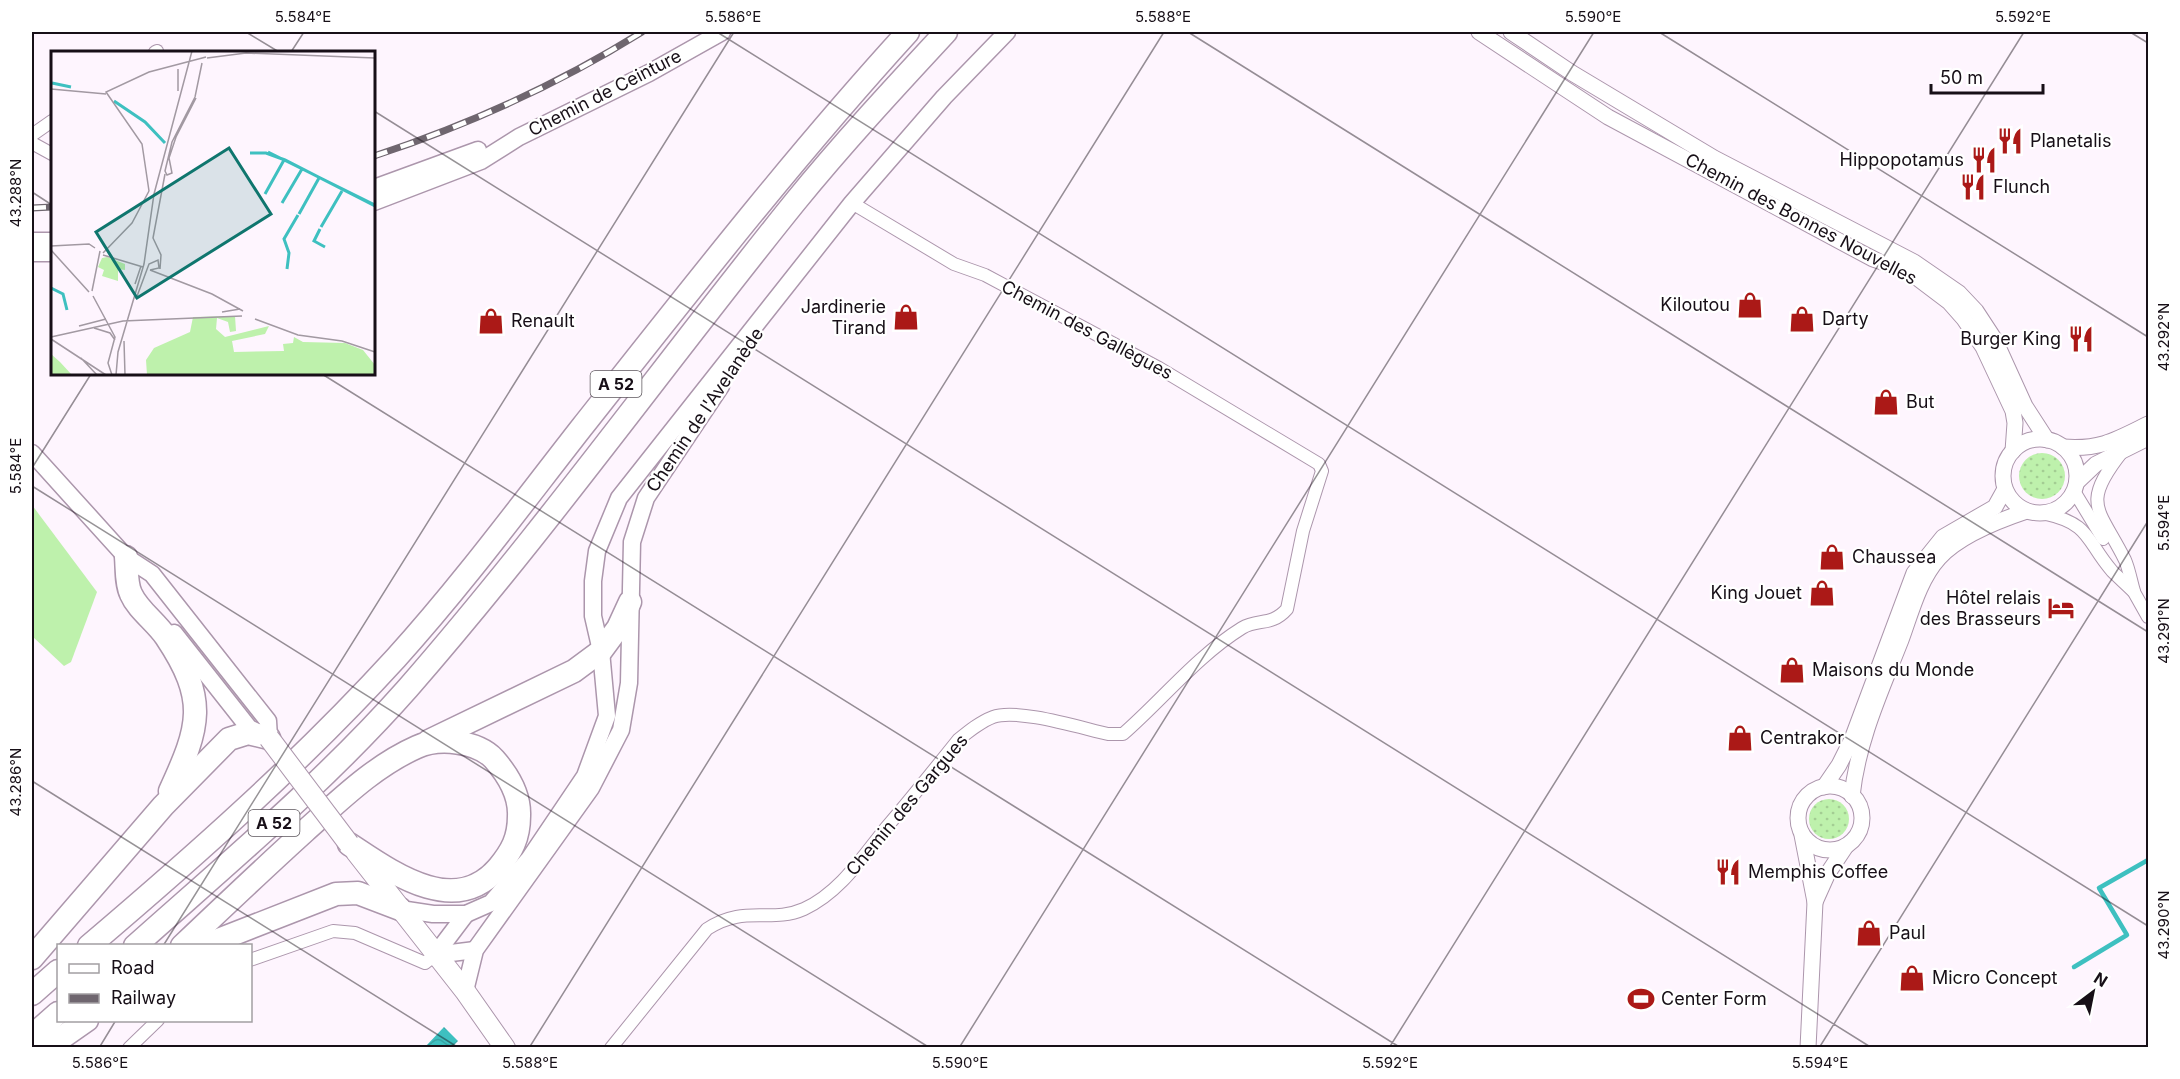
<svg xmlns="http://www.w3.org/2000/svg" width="2180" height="1079" font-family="Inter,sans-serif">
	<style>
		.grass { fill: url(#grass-dots) }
		.pitch { fill: #bef1ac }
		.water { fill: url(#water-waves) }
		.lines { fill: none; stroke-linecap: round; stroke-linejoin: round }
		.stream { stroke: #3ec0c0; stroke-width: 4.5 }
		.minor-casing { stroke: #ac96ac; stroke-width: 14 }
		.tertiary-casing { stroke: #ac96ac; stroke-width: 17 }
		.secondary-casing { stroke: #ac96ac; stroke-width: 19 }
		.primary-casing { stroke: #ac96ac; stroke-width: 22 }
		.motorway-casing { stroke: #ac96ac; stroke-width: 25 }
		.minor { stroke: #fff; stroke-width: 12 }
		.tertiary { stroke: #fff; stroke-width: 15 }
		.secondary { stroke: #fff; stroke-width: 16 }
		.primary { stroke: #fff; stroke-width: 20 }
		.motorway { stroke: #fff; stroke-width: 22 }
		.rail-casing { stroke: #6f666f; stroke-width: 7 }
		.rail { stroke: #fff; stroke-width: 4.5; stroke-dasharray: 14; stroke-linecap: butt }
		.primary-bridge-casing { stroke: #ac96ac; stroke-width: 22; stroke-linecap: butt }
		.primary-bridge { stroke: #fff; stroke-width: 20 }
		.ticks { fill: none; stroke: #170f17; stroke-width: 1.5; stroke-opacity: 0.45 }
		.labels { text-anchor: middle; stroke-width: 4.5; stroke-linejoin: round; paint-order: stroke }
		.shield { fill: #fff; stroke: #5d575d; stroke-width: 1.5 }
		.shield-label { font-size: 16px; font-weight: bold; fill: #170f17 }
		.street-label { font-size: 18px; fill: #170f17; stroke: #fff }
		.poi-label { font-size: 18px; fill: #170f17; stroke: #fff; text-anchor: start }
		.inset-river { fill: none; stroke: #3ec0c0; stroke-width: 3 }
		.inset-road { fill: none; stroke: #a299a2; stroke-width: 1.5 }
		.view { fill: #0f766e; fill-opacity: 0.15; stroke: #0f766e; stroke-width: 3 }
		.inset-edge { fill: none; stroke: #170f17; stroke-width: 3 }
		.neatline { fill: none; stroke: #170f17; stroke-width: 2 }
		.ticks-label { font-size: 15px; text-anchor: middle; fill: #170f17 }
	</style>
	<defs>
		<pattern id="grass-dots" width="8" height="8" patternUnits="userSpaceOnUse" patternTransform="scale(1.5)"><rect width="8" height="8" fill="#bef1ac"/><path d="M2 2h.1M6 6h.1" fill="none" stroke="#a3cd93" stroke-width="1.8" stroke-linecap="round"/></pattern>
		<pattern id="water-waves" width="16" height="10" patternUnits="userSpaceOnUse" patternTransform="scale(1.5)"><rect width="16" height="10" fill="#3ec0c0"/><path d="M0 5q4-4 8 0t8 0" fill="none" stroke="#36a4a4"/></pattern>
	</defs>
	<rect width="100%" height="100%" fill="#fef5fe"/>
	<g class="grass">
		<circle cx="2042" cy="476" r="23"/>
		<circle cx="1829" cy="819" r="20"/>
	</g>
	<polygon class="pitch" points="32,505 97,592 71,662 64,666 32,636"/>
	<polygon class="water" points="444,1027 458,1041 452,1047 425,1047"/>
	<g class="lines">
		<polyline class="stream" points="2074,967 2127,935 2099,888 2148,860"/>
		<g class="minor-casing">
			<g id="minor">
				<polyline points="155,52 157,51"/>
				<polyline points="32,135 52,121"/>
				<polyline points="32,143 52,154"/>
				<path d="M2122,452C2080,505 2099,508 2125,560C2129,569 2131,581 2134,591"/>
				<polyline points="2074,491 2103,539"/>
				<path d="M2046,514C2091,524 2086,541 2112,571C2119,578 2126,584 2133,591"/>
				<polyline points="2130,585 2148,617"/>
				<polyline points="250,960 333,931 355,933 425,963 435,955"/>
				<polyline points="129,1048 158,1020"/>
				<path d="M611,1048L707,929C745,904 770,924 804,909C839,893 861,859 885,829C910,800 934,770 958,740C969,731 980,722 993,717C1017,708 1081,728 1108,734H1123C1162,700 1197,656 1242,628C1258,618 1271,627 1287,609L1303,531L1322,471L1319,464L1159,368L985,275L954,264L852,203"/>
			</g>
		</g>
		<g class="tertiary-casing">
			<g id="tertiary">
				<polyline points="1479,32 1608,117 1873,259 1908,271 1949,302 1964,319 1983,347 2013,411 2015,423 2013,451"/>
				<polyline points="1511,32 1572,73 1714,158 1914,262 1959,293 1976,311 1995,340 2025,406 2047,440"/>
				<circle cx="2040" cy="476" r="37"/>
				<path d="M2063,447C2100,450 2116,440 2148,424"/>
				<polyline points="2077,482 2096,464 2148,438"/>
				<circle cx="1830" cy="818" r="32"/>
				<polyline points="1824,787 1839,765 1852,739 1914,573 1943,537 1995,507 2005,489"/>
				<path d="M1852,796C1858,740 1881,691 1901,640C1911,613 1919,580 1939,558C1959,536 2000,520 2027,511"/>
				<polyline points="1802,835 1815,902 1808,1048"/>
				<polyline points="1815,902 1828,873 1846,846"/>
			</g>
		</g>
		<g class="secondary-casing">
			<g id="secondary">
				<polyline points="374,188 478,150"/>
				<polyline points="374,202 481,161 519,137 649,73 722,32"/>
				<polyline points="32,241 52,241"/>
				<polyline points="32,253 52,253"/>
				<polyline points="32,453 126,557 152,574 268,721 269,738 249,728 174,633"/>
				<polyline points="400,909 433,914 466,914 491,903 529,859 585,776 607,716 601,651 593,616 593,581 597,551 619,498 852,203 944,97 1007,32"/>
				<polyline points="435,955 466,914"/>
				<polyline points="435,955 475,950"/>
				<polyline points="465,991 475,950 591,788 621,730 629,683 632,542 646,498 721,386"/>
			</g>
		</g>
		<g class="primary-casing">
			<polyline id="primary" points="356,852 465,991 505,1048"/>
		</g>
		<g class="motorway-casing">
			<g id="motorway">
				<path d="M126,557C127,568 126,584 131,594C138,610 156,622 166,637C208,700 200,726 170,791"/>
				<polyline points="429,741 574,671 601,651 618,628 630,602"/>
				<path d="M89,946C196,855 301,762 396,658C462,585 521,505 582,427C688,293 793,158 908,32"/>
				<path d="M135,946C228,863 325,782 408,688C544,532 665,363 795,202C843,143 895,87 946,32"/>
				<path d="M182,946C223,907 263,869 305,831C340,800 374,766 417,747C439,737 477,741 494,759C508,775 520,794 519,816C519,838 512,851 498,868C454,919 390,871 349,844"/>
				<polyline points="203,946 336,894 358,893 400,909"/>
				<polyline points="32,958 163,806 229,739 248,733 269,738"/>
				<polyline points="32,994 58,971"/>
				<polyline points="32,1036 58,1013"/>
				<polyline points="47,1048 87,1020"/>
			</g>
		</g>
		<use href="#minor" class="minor"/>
		<use href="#tertiary" class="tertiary"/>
		<use href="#secondary" class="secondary"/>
		<use href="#primary" class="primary"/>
		<use href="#motorway" class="motorway"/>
		<g class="rail-casing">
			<g id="rail">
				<path d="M374,156C468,125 557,85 642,32"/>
				<polyline points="32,208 52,207"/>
			</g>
		</g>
		<use href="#rail" class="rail"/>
		<g class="primary-bridge-casing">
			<polyline id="primary-bridge" points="269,738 349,844"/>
		</g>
		<use href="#primary-bridge" class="primary-bridge"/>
	</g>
	<path class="ticks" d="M246,32L279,52M717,32L2148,926M1188,32L2148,632M1659,32L2148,337M2130,32L2148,43M291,52L304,32M374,111L1872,1048M32,192L52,205M322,374L1401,1048M32,468L91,374M32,486L930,1048M32,781L459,1048M163,946L734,32M99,1048L116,1020M529,1048L1164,32M959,1048L1594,32M1389,1048L2024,32M1819,1048L2148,521"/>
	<defs>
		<g id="restaurant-bare" transform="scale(2.07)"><path d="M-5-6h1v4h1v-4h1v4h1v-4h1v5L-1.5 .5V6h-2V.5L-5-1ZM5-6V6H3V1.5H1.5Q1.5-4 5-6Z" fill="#ab1917" stroke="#fff" stroke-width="2.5" paint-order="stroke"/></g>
		<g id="shop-bare" transform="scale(2.07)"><path d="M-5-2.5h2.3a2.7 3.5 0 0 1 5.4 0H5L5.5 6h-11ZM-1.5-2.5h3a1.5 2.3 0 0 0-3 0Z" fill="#ab1917" stroke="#fff" stroke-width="2.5" paint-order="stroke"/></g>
		<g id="hotel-bare" transform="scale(2.07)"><path d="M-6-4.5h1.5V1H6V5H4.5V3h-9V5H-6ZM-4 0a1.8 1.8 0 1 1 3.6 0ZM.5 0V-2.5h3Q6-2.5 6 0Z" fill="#ab1917" stroke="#fff" stroke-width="2.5" paint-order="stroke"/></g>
		<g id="stadium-bare" transform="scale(2.07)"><path d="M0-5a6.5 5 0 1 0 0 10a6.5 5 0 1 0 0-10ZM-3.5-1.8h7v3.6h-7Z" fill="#ab1917" stroke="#fff" stroke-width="2.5" paint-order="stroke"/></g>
	</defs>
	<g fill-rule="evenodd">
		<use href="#restaurant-bare" x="2010" y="141"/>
		<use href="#restaurant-bare" x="1984" y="160"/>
		<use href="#restaurant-bare" x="1973" y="187"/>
		<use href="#shop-bare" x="1750" y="305"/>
		<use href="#shop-bare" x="906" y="317"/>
		<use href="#shop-bare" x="1802" y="319"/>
		<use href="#shop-bare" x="491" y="321"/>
		<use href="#restaurant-bare" x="2081" y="339"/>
		<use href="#shop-bare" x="1886" y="402"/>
		<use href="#shop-bare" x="1832" y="557"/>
		<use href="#shop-bare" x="1822" y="593"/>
		<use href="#hotel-bare" x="2061" y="608"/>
		<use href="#shop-bare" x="1792" y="670"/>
		<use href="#shop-bare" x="1740" y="738"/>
		<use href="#restaurant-bare" x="1728" y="872"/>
		<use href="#shop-bare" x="1869" y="933"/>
		<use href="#shop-bare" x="1912" y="978"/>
		<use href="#stadium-bare" x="1641" y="999"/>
	</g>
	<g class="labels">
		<g class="shield">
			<rect x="590.5" y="371" width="51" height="26" rx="4.5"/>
			<rect x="248.5" y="810" width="51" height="26" rx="4.5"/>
		</g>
		<g class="shield-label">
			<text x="616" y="390">A 52</text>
			<text x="274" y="829">A 52</text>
		</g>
		<g class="street-label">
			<text transform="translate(605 93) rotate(-27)" y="6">Chemin de Ceinture</text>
			<text transform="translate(1801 219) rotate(28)" y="6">Chemin des Bonnes Nouvelles</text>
			<text transform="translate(1087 330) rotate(28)" y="6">Chemin des Gallègues</text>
			<text transform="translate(705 410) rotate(-56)" y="6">Chemin de l'Avelanède</text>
			<text transform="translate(907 805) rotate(-50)" y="6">Chemin des Gargues</text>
		</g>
		<g class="poi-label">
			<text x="2030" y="147">Planetalis</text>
			<text x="1964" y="166" text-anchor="end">Hippopotamus</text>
			<text x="1993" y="193">Flunch</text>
			<text x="1730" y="311" text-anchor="end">Kiloutou</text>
			<text x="886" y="313" text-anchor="end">Jardinerie<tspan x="886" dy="21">Tirand</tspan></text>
			<text x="1822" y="325">Darty</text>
			<text x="511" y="327">Renault</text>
			<text x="2061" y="345" text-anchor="end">Burger King</text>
			<text x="1906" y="408">But</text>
			<text x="1852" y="563">Chaussea</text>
			<text x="1802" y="599" text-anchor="end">King Jouet</text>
			<text x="2041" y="604" text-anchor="end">Hôtel relais<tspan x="2041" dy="21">des Brasseurs</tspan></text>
			<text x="1812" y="676">Maisons du Monde</text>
			<text x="1760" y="744">Centrakor</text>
			<text x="1748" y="878">Memphis Coffee</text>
			<text x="1889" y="939">Paul</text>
			<text x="1932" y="984">Micro Concept</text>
			<text x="1661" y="1005">Center Form</text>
		</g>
	</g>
	<g transform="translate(51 51)">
		<rect width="324" height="324" fill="#fef5fe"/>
		<path d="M184,265L185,280L179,281L177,271L166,267L165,278L174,286L218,275L214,283L181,290L183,301L233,300L232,293L242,292L243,286L252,291L294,292L312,299L324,314V324H96L95,309L103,297L139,281L142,266ZM0,303L9,311L21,324H0Z" fill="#bef1ac"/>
		<path d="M56,206L74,213V219L67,218V230L51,225L53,219L47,216L51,207Z" fill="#bef1ac"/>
		<path class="inset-river" d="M1,32L20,36M63,50L94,71L114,92M217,101L324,154M199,102H215L234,109L324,155M214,143L233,109M231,152L251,118M248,163L268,127M270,176L291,140M269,178L263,190L274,196M236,218L238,202L233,188L247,164M0,237L12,243L16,259"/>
		<path class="inset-road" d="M156,7L195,2L324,7M0,38L55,43M127,40V18M145,47L125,86L118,107L121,122L116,124L114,120L121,91L144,46L151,12M98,140L91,93L55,41L98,21L155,6M0,195L38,193L44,197M0,199L38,241M52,202L81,172L98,140M52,204L92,216M109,218L110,204L102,187L114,123M99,219L161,243L192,260M84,233L90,215M41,240L49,200M42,245L64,286L57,312L61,324M85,248L98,213L107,209L108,217L99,219M171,261L189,258M204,268L247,284L291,290L324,301M28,275L55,268M43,277L59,282L64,289M0,286L72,270L191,265M0,288L55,324M73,290L74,324M30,307L46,324M65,324L67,301L93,213L103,143L141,0"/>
		<path class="view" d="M178,97L220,163L86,247L45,181Z"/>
		<rect width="324" height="324" class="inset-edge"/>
	</g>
	<rect width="2180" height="1079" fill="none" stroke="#ffffff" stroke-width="66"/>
	<rect x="57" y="944" width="195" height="78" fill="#ffffff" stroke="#a29fa2" stroke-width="1.5"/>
	<rect x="69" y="964" width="30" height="9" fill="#ffffff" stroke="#a29fa2" stroke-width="1.5"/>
	<text x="111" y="974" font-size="18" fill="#170f17">Road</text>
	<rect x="69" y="994" width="30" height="9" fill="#6f666f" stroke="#a29fa2" stroke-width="1.5"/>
	<text x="111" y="1004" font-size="18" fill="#170f17">Railway</text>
	<g transform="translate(2093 992) rotate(32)" stroke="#ffffff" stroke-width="4.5" paint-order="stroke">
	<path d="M0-4.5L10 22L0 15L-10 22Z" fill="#170f17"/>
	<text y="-9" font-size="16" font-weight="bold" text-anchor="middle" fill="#170f17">N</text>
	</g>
	<path d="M1931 84v9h112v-9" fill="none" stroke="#170f17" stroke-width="3"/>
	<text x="1940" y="84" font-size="18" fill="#170f17" stroke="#ffffff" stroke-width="4.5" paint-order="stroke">50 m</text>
	<rect x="33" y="33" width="2114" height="1013" class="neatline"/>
	<g class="ticks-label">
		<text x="303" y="22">5.584°E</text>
		<text x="733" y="22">5.586°E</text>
		<text x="1163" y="22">5.588°E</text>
		<text x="1593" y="22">5.590°E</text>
		<text x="2023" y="22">5.592°E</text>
		<text transform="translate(16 193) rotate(-90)" y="5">43.288°N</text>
		<text transform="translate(2164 337) rotate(-90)" y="5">43.292°N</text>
		<text transform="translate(16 466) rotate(-90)" y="5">5.584°E</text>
		<text transform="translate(2164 523) rotate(-90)" y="5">5.594°E</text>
		<text transform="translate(2164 631) rotate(-90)" y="5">43.291°N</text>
		<text transform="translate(16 782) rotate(-90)" y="5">43.286°N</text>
		<text transform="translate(2164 925) rotate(-90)" y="5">43.290°N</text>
		<text x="100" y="1068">5.586°E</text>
		<text x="530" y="1068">5.588°E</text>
		<text x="960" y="1068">5.590°E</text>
		<text x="1390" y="1068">5.592°E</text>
		<text x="1820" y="1068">5.594°E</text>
	</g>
</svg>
